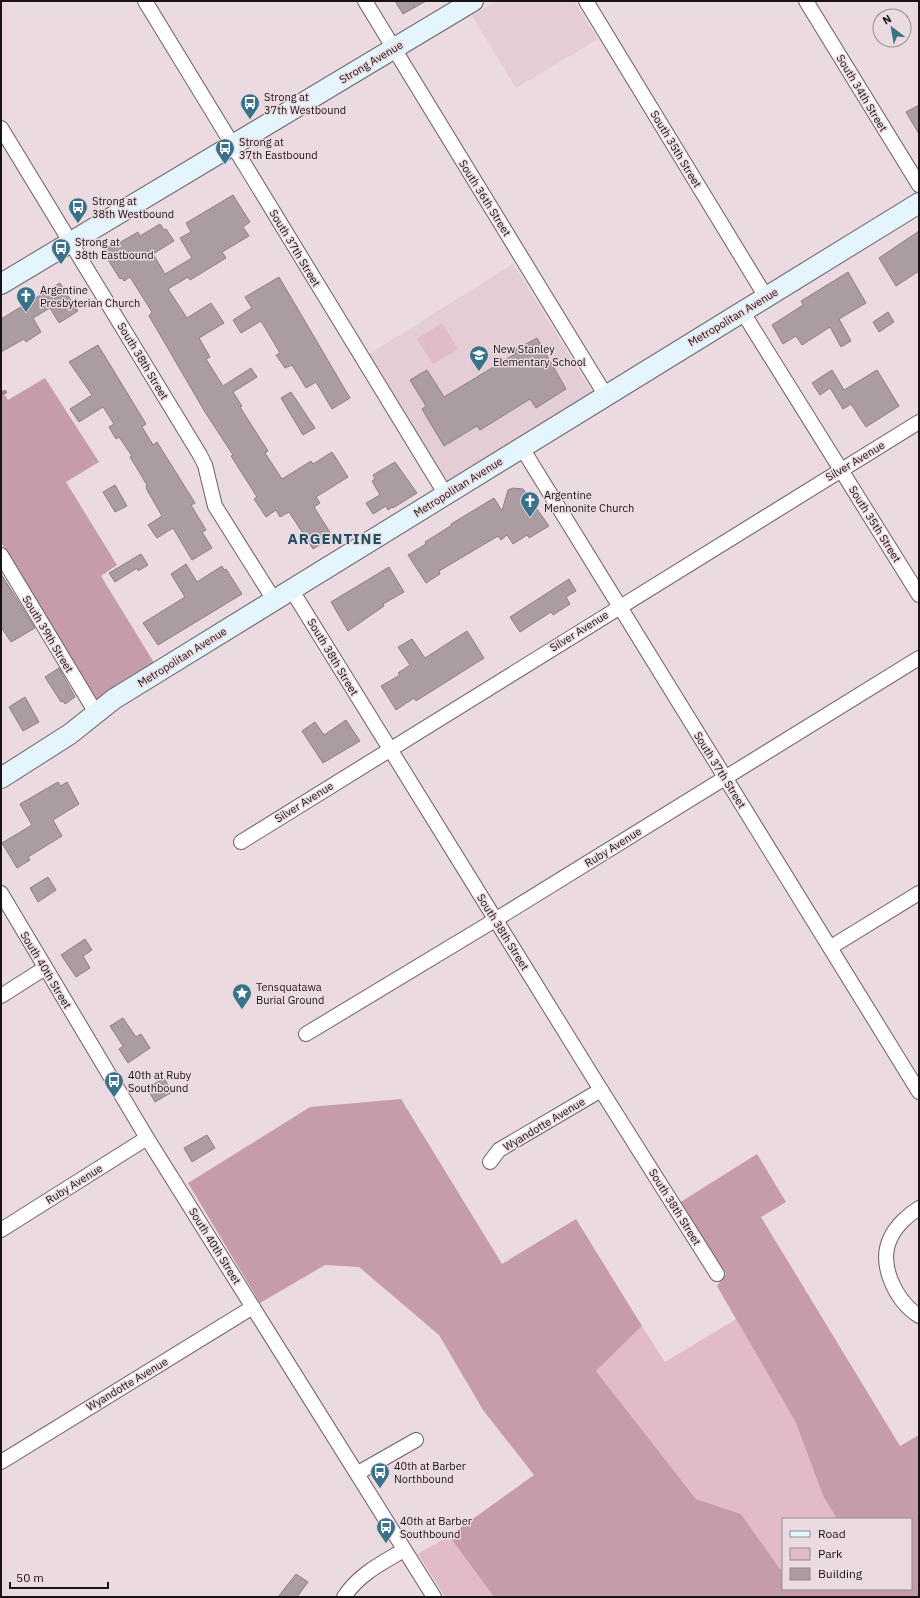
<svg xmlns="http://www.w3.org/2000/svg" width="920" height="1598" font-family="'IBM Plex Sans',sans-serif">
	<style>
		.built { fill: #e4cdd4 }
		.green { fill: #e2bbc8 }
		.forest { fill: #c79caa }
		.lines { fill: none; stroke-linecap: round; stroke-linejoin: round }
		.stream { stroke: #ab828f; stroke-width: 4 }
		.building { fill: #ab9ca1; stroke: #8d7f83 }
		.street-casing { stroke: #6c5f63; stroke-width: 16 }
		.secondary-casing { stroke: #6c5f63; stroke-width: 22 }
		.street { stroke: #fff; stroke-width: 14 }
		.secondary { stroke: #e5f5fd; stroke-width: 20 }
		.labels { text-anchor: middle; stroke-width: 3; stroke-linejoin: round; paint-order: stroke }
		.street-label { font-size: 11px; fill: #191315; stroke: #ebdbe0 }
		.poi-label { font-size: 11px; fill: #191315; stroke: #ebdbe0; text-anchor: start }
		.district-label { font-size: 15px; font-weight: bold; letter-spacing: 1px; fill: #205063; stroke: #ebdbe0 }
	</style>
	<rect width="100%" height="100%" fill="#ebdbe0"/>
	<g class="built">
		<polygon points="496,1 574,1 598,39 516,88 472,16"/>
		<polygon points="513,264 591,390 591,396 454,482 446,483 368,355"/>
	</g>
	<g class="green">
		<polygon points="442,323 458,349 433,364 417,339"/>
		<polygon points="736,1319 796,1423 823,1496 837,1519 783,1519 783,1569 780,1569 741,1514 696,1499 596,1371 642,1326 665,1362"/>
		<polygon points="449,1536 494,1597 445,1597 418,1554"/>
	</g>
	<g class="forest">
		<polygon points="45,378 99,462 66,482 117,565 101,576 156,666 99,701 92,697 1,542 1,390 8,400"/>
		<polygon points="401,1099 502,1264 576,1219 642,1326 596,1371 696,1499 741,1514 780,1569 783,1569 783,1589 911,1589 911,1519 837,1519 823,1496 796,1423 717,1286 726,1274 679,1203 757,1154 786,1202 761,1217 900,1446 919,1435 919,1597 494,1597 449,1536 534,1475 483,1410 439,1335 359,1267 325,1265 260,1303 188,1183 310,1107"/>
	</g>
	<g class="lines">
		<polyline class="stream" points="1,393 5,392"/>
	</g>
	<g class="building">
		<polygon points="395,1 426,1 403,14"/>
		<polygon points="919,105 919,134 906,112"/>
		<polygon points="233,195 250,222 243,227 249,236 222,252 226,258 190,280 188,277 168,289 187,318 211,303 224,323 199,338 210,357 206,359 223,386 251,368 257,377 233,392 242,406 240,407 268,451 265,453 282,479 311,461 313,464 332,452 348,477 316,497 320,503 314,507 333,537 313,549 289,512 280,517 276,510 266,517 254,499 257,497 231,456 233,455 205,412 149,316 152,312 130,277 124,281 122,278 120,279 105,255 107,254 104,250 118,242 119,243 138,232 140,236 160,224 164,230 166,229 174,241 153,254 165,274 192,258 180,238 191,232 186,223"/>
		<polygon points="919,231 919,271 896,286 879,258"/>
		<polygon points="848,272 866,303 839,319 851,341 841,347 830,327 802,345 796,336 783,344 772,325 803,305 801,301"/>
		<polygon points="279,277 350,398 332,409 316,382 306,388 292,365 285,368 276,355 280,353 261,321 241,333 233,320 252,308 245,297"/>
		<polygon points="60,283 78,311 59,323 50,308 33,318 41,332 26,342 24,339 1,352 1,319"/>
		<polygon points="888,312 894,322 879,332 873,322"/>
		<polygon points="537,338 566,389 536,408 530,399 480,430 477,426 444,446 422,409 426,406 410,380 427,370 444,397 515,354 515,350"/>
		<polygon points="98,345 146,424 142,427 153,445 157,442 195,503 191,505 206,530 202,532 212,548 192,560 173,528 157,538 148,525 162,516 147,490 146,486 147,485 130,457 132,456 119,437 116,439 109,427 114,424 103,407 79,422 70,409 92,395 69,362"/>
		<polygon points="832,370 844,390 877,370 899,406 866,427 851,404 843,409 830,388 820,395 812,383"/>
		<polygon points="291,392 315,428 303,435 281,398"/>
		<polygon points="395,462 417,493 393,508 392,507 388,510 386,506 373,514 366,503 380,495 372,481 375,479 373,475"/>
		<polygon points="115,485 127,506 115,512 103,492"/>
		<polygon points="513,488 523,489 549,526 529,538 527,535 513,544 507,535 501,540 498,536 439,571 440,574 426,583 408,555 426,544 425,542 452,525 451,524 494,498 502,511 508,490"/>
		<polygon points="141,554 148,565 138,571 137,568 115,582 109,573"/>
		<polygon points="186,564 197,582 222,566 224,570 226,569 242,594 158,645 143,623 185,597 171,574"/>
		<polygon points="389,567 404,592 383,604 384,606 348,631 331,602"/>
		<polygon points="1,574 35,628 11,642 1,627"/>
		<polygon points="569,579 576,591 566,597 570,604 553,615 551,612 520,632 510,617"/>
		<polygon points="467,631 484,658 416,701 414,698 396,710 381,686 400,675 398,673 410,665 398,647 412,639 425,658"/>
		<polygon points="59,668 75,697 65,704 63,701 61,702 45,677"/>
		<polygon points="25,697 39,722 23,731 9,707"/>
		<polygon points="346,720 360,741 323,763 302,731 315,722 324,735"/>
		<polygon points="58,782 61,786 67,782 79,804 53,820 62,836 28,857 30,860 17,868 2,843 32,825 20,804"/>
		<polygon points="48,877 56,890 38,902 30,888"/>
		<polygon points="85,939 92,950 83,956 90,968 76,977 61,955"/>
		<polygon points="123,1018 136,1037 141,1034 150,1048 128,1063 119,1049 123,1046 110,1026"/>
		<polygon points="164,1078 172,1092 155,1102 147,1088"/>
		<polygon points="207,1135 215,1148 192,1162 184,1148"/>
		<polygon points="296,1574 308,1582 297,1597 278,1597"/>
	</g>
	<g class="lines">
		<g class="street-casing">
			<g id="street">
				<polyline points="145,1 446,495"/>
				<polyline points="365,1 606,396"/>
				<polyline points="586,1 766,297"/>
				<polyline points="806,1 919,185"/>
				<polyline points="1,128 200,455 205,465 215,506 274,600"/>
				<polyline points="742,311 919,595"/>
				<polyline points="522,448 919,1092"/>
				<polyline points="1,555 96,713"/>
				<polyline points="291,589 601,1090 717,1274"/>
				<polyline points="241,842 919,422"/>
				<polyline points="1,893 147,1138 434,1597"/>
				<polyline points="831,947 919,893"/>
				<polyline points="1,996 45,968"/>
				<polyline points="306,1034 495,920 919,658"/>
				<polyline points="490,1162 499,1150 601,1090"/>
				<path d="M919,1208C909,1214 896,1226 891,1237C877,1264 896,1301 919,1316"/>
				<polyline points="1,1230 147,1138"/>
				<polyline points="1,1462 253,1307"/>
				<polyline points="358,1473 416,1440"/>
				<path d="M344,1597C359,1574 382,1563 404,1550"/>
			</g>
		</g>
		<g class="secondary-casing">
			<g id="secondary">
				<polyline points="1,284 473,1"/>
				<polyline points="1,778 70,734 114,699 919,203"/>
			</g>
		</g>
		<use href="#street" class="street"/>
		<use href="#secondary" class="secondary"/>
	</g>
	<defs>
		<g id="bus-pin" transform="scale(1)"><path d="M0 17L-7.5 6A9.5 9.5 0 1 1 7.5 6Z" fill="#38738b" stroke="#ebdbe0"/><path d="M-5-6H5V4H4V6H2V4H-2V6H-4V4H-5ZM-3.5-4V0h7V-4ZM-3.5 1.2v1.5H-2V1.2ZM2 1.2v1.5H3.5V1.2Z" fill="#fff"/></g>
		<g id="church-pin" transform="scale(1)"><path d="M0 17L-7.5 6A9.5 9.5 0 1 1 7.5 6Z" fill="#38738b" stroke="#ebdbe0"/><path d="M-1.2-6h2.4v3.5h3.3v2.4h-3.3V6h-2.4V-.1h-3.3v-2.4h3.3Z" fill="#fff"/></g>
		<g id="school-pin" transform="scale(1)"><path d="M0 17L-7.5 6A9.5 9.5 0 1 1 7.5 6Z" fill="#38738b" stroke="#ebdbe0"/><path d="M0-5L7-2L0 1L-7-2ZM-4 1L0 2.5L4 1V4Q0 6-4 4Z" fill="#fff"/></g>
		<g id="sight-pin" transform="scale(1)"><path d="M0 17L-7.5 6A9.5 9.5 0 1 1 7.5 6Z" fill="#38738b" stroke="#ebdbe0"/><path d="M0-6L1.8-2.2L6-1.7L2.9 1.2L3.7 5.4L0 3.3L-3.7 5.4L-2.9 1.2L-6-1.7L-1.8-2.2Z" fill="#fff"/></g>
	</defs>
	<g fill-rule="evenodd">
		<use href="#bus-pin" x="250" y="103"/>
		<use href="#bus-pin" x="225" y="148"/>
		<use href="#bus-pin" x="78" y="207"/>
		<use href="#bus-pin" x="61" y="248"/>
		<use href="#church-pin" x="26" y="296"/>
		<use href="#school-pin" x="479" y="355"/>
		<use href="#church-pin" x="530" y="501"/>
		<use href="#sight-pin" x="242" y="993"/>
		<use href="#bus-pin" x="114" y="1081"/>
		<use href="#bus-pin" x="380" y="1472"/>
		<use href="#bus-pin" x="386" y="1527"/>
	</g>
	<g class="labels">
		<g class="street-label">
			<text transform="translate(371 62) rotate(-31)" y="4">Strong Avenue</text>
			<text transform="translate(862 93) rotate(59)" y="4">South 34th Street</text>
			<text transform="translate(676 149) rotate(59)" y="4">South 35th Street</text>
			<text transform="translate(485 198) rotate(58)" y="4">South 36th Street</text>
			<text transform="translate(295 248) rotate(59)" y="4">South 37th Street</text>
			<text transform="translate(733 317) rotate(-31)" y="4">Metropolitan Avenue</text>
			<text transform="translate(143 361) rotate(59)" y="4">South 38th Street</text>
			<text transform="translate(855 461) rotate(-31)" y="4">Silver Avenue</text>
			<text transform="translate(458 487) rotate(-32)" y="4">Metropolitan Avenue</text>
			<text transform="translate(875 524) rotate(58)" y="4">South 35th Street</text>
			<text transform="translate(579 631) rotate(-32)" y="4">Silver Avenue</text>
			<text transform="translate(48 634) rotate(59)" y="4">South 39th Street</text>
			<text transform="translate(182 657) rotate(-32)" y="4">Metropolitan Avenue</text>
			<text transform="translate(333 657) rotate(59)" y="4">South 38th Street</text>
			<text transform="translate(720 770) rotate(58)" y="4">South 37th Street</text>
			<text transform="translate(304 802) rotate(-32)" y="4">Silver Avenue</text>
			<text transform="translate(613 847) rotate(-32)" y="4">Ruby Avenue</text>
			<text transform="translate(503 932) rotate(58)" y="4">South 38th Street</text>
			<text transform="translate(46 970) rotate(59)" y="4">South 40th Street</text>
			<text transform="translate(544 1124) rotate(-31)" y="4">Wyandotte Avenue</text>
			<text transform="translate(74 1184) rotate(-32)" y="4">Ruby Avenue</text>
			<text transform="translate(675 1207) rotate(58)" y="4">South 38th Street</text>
			<text transform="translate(215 1246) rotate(58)" y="4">South 40th Street</text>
			<text transform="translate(127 1384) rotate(-31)" y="4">Wyandotte Avenue</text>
		</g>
		<g class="poi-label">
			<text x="264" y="101">Strong at<tspan x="264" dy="13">37th Westbound</tspan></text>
			<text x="239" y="146">Strong at<tspan x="239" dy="13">37th Eastbound</tspan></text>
			<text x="92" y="205">Strong at<tspan x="92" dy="13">38th Westbound</tspan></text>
			<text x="75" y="246">Strong at<tspan x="75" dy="13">38th Eastbound</tspan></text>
			<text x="40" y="294">Argentine<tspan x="40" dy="13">Presbyterian Church</tspan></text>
			<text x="493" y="353">New Stanley<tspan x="493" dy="13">Elementary School</tspan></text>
			<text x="544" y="499">Argentine<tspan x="544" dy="13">Mennonite Church</tspan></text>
			<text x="256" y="991">Tensquatawa<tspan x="256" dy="13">Burial Ground</tspan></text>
			<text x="128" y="1079">40th at Ruby<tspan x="128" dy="13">Southbound</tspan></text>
			<text x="394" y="1470">40th at Barber<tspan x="394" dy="13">Northbound</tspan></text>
			<text x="400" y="1525">40th at Barber<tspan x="400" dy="13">Southbound</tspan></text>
		</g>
		<g class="district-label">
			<text x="335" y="544">ARGENTINE</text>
		</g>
	</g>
	<rect width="920" height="1598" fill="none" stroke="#191315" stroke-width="4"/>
	<rect x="782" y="1518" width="130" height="72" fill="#ebdbe0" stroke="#978b8f"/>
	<rect x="790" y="1531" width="20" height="6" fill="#e5f5fd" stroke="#978b8f"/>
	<text x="818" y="1538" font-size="12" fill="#191315">Road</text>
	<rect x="790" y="1548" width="20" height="12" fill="#e2bbc8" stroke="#978b8f"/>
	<text x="818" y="1558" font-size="12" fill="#191315">Park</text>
	<rect x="790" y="1568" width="20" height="12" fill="#ab9ca1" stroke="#978b8f"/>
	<text x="818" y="1578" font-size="12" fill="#191315">Building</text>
	<g transform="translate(892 28) rotate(329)"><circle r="19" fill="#ebdbe0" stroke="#978b8f"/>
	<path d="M0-3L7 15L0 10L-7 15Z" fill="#38738b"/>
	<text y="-6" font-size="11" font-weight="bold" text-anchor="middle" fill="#191315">N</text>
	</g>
	<path d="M10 1582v6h98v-6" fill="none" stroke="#191315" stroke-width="2"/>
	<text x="16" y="1582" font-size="12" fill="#191315" stroke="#ebdbe0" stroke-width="3" paint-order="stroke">50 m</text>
</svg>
